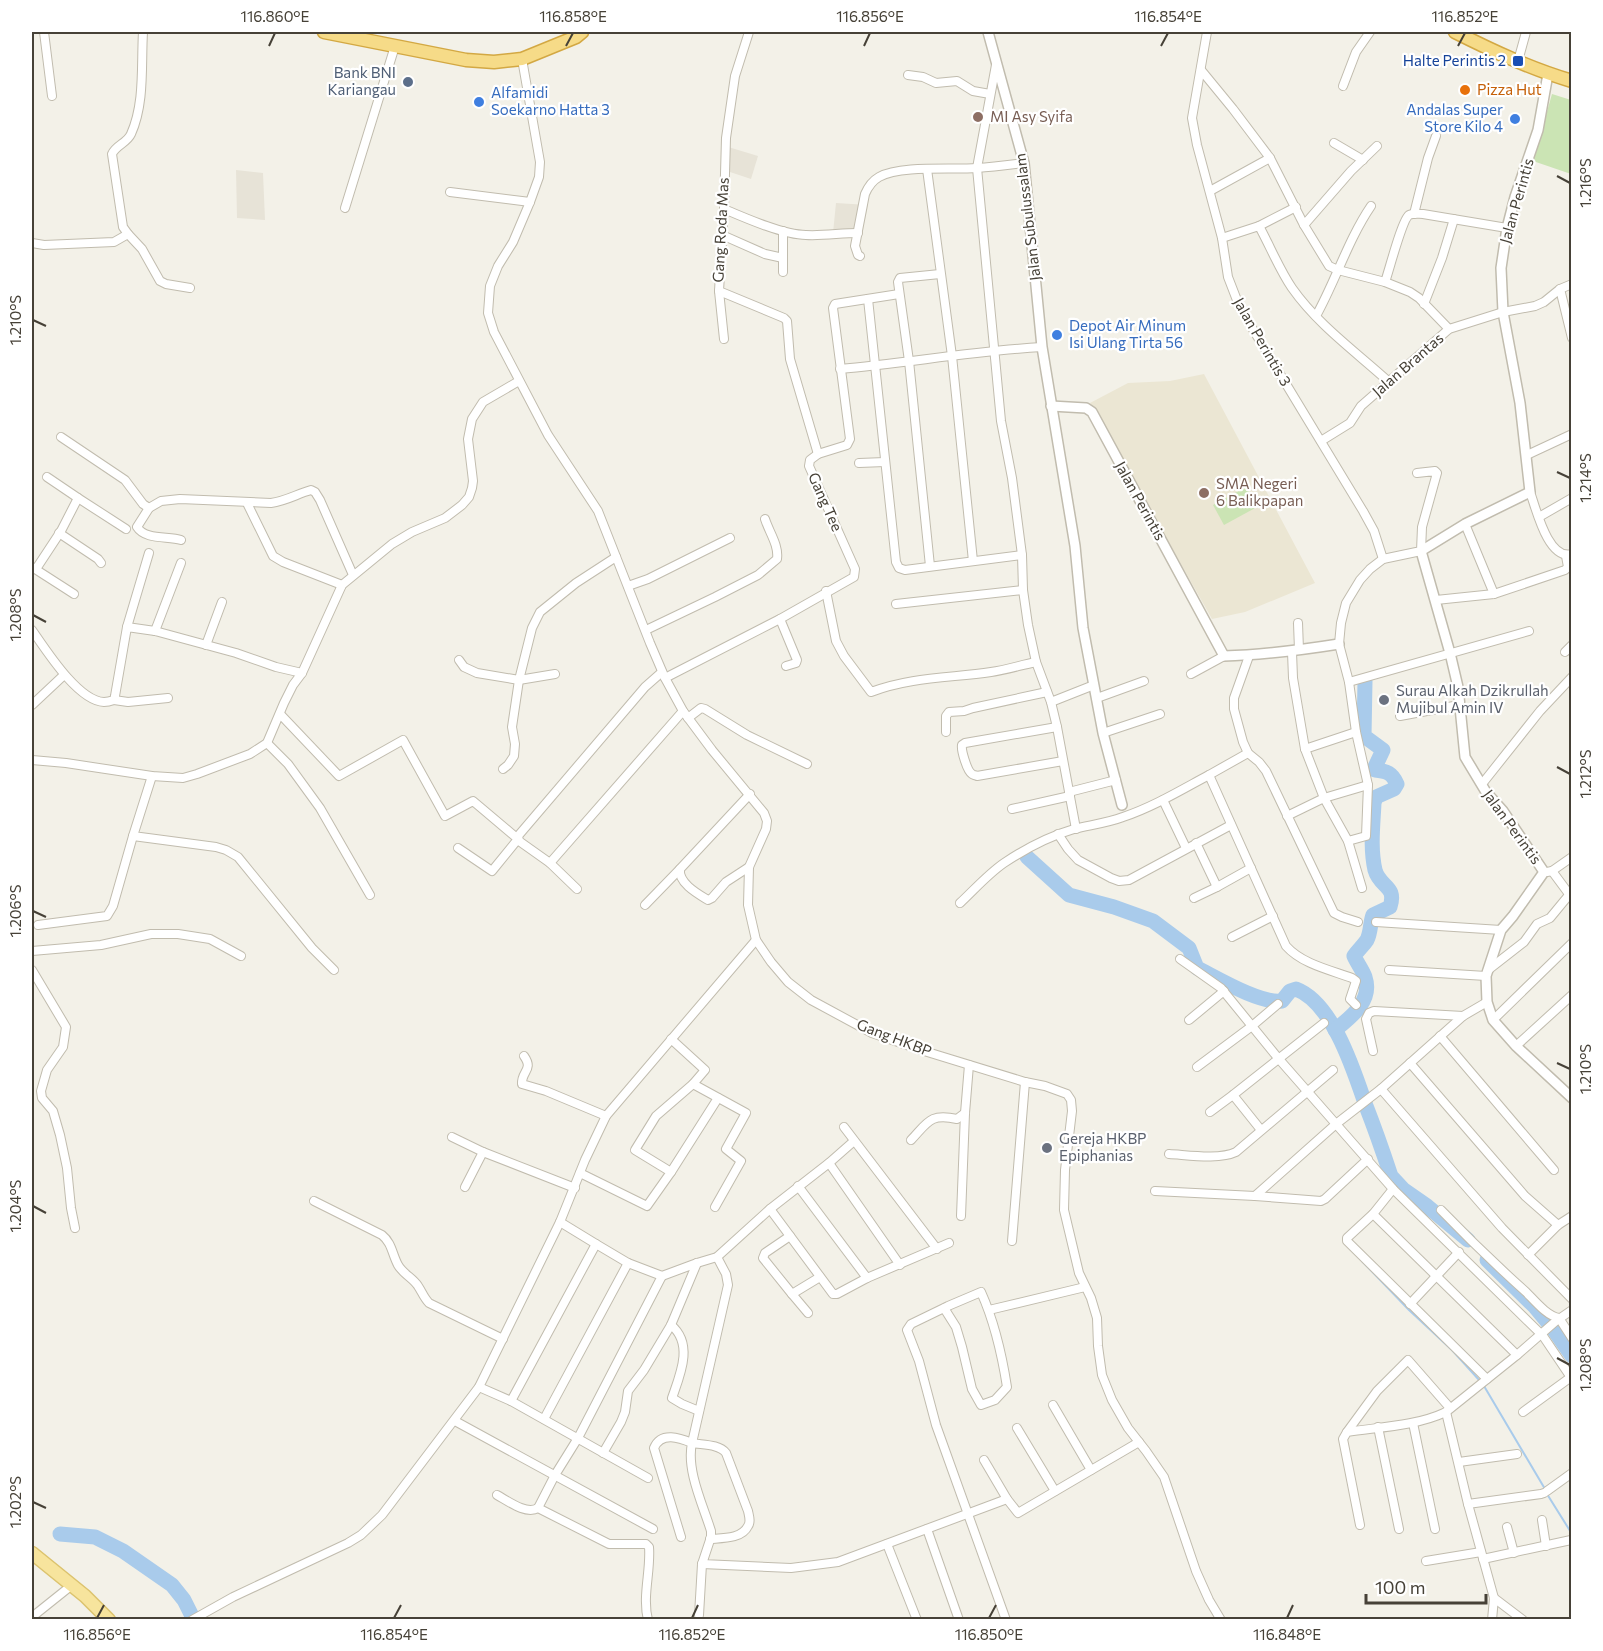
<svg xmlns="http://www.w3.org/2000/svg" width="1603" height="1651" font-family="Commissioner,sans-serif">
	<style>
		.residential { fill: #e7e3d7 }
		.education { fill: #ebe6d3 }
		.green { fill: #cbe4b4 }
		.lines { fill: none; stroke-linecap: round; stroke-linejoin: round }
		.stream { stroke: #a9cbeb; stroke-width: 2 }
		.river { stroke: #a9cbeb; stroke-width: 15 }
		.minor-casing { stroke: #c1bcae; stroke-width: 10 }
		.tertiary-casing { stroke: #c1bcae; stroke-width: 12 }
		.primary-casing { stroke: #dcc36e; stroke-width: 15 }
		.trunk-casing { stroke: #d3a843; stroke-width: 15 }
		.minor { stroke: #fff; stroke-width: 8 }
		.tertiary { stroke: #fff; stroke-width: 9 }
		.primary { stroke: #f7e49d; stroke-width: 12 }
		.trunk { stroke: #f6db88; stroke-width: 12 }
		.ticks { fill: none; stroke: #464137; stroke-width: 2 }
		.transit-dot { fill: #1a4fb4; stroke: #fff; stroke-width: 2 }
		.service-dot { fill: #5c6f8a; stroke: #fff; stroke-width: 2 }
		.food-dot { fill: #e8710a; stroke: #fff; stroke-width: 2 }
		.shop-dot { fill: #3f7fe0; stroke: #fff; stroke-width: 2 }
		.education-dot { fill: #8d6e63; stroke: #fff; stroke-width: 2 }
		.worship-dot { fill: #6b7280; stroke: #fff; stroke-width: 2 }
		.labels { text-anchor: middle; stroke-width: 4.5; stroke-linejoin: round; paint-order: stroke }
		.transit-label { font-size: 15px; fill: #164399; stroke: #fff; text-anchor: end }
		.service-label { font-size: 15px; fill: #4e5e75; stroke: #fff; text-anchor: end }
		.food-label { font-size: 15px; fill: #c56008; stroke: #fff; text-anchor: start }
		.shop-label { font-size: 15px; fill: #366cbe; stroke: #fff; text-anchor: start }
		.education-label { font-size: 15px; fill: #785e54; stroke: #fff; text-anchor: start }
		.street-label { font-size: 15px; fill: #464137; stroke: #fff }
		.worship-label { font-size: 15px; fill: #5b616d; stroke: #fff; text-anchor: start }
		.neatline { fill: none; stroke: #464137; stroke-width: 2 }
		.ticks-label { font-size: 15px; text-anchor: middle; fill: #464137 }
	</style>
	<rect width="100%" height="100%" fill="#f3f1e8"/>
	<g class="residential">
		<polygon points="725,146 758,156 751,179 724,170"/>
		<polygon points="236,170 263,173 265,220 237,218"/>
		<polygon points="836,203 868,205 862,234 833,233"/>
	</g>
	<polygon class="education" points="1204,374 1315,583 1245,612 1212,619 1090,403 1128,383 1170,381"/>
	<g class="green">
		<polygon points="1552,94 1571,100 1571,174 1533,161"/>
		<polygon points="1246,487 1257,507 1224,525 1213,505"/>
	</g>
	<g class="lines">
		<g class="stream">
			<polyline points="1362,1261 1409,1310 1452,1350 1480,1381"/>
			<polyline points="1484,1386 1545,1489"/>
			<polyline points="1547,1494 1572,1534"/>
		</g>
		<g class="river">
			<path d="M1027,857L1069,895L1114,907L1153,921L1189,948L1197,968C1217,978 1260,1004 1282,1001L1290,991L1296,989C1333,1003 1354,1071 1366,1106C1375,1129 1383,1152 1391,1176L1404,1190L1427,1206L1468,1240"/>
			<path d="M1335,1030C1351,1017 1373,1001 1365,977C1362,969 1357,963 1354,956C1358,950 1363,946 1367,940C1371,932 1370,923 1373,915L1390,907C1397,885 1380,888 1375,870C1370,848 1373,825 1374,803L1376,797L1394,789L1397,784C1392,773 1387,771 1375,770V767L1383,750L1364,736L1365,681"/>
			<polyline points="1487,1260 1535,1307 1554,1330 1572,1356"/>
			<polyline points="60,1534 95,1537 123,1551 172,1585 184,1600 194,1620"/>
		</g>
		<g class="minor-casing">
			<g id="minor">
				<polyline points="44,32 52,96"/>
				<polyline points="749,32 735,76 726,138 724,209 719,291 784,318 787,321 790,359 818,454"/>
				<polyline points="1207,32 1192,118 1197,145 1222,238 1228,277 1240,308 1363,511 1374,531 1383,559"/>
				<polyline points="522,59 540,162 539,177 530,202 513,242 498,266 490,286 488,313 494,332 548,435 598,511 650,643 665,678 683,711 712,750 764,813 767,821 766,829 749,867 748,905 756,940 771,962 788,982 811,1000 872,1033 924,1051 1025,1082 1045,1086 1067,1094 1071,1100 1072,1111 1065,1170 1064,1210 1079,1273 1091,1298 1097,1318 1098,1346 1102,1375 1112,1400 1128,1428 1146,1451 1164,1477 1196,1571 1209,1600 1221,1620"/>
				<polyline points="1518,61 1526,32"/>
				<polyline points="996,65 977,168 1001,421 1012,478 1022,555 1023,590 1028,625 1036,662 1051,702 1057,727 1076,829"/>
				<polyline points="1201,70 1233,109 1270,158 1304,225 1329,266 1338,270 1385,282 1410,292 1419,298 1449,329"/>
				<polyline points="908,75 923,77 936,83 957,81 973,91 990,94"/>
				<polyline points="1343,86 1356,52 1370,32"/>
				<polyline points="1334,143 1363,160"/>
				<polyline points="927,169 952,356 973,561"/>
				<polyline points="1210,191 1270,158"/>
				<polyline points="450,192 530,202"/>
				<polyline points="345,208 395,46"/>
				<path d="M724,209C745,218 784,235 806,235C823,236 841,233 858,233"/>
				<polyline points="1414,214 1428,158 1436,136"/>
				<polyline points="1304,225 1351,171 1377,146"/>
				<polyline points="1259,226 1296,207"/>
				<polyline points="128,234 142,249 160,281 166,284 190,288"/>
				<polyline points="722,235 765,254 783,258"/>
				<path d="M1222,238L1259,226C1270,246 1279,269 1292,288C1318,325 1356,352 1389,382"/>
				<path d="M32,243L44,245L114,242L128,234L123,227L112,154C116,145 127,143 131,134C145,103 141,65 143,32"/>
				<path d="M860,256L858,255L855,246L865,194C868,187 872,181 879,177C901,165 952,170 977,168C993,167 1008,165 1024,163"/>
				<polyline points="783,272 783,231"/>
				<path d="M1385,282C1389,271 1402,220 1409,215C1413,213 1418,214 1423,214L1507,228"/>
				<polyline points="1560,289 1572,338"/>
				<polyline points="719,291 724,339"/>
				<polyline points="868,299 896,562 899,568 905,570 1022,555"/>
				<polyline points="1424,304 1442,258 1454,219"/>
				<path d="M1316,316C1336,280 1348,240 1371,206"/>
				<path d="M840,369C907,363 974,351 1042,347"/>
				<path d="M61,437L125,480L143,504L149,508L161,501L180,499L271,503C286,501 297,494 311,490L315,492L320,500L353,575"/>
				<polyline points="1321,441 1350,423 1361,406 1449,329 1503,312 1535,306 1544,302 1560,289 1572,284"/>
				<polyline points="1527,455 1572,434"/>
				<polyline points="859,463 885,462"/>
				<polyline points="47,477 78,498"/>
				<path d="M1530,492C1536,508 1548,561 1572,554"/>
				<polyline points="247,503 273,556 283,562 342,585"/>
				<path d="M149,508L137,527C145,540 168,536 181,540"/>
				<polyline points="1539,517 1572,498"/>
				<polyline points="1465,524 1494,594"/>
				<polyline points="59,533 98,559 101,563"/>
				<polyline points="930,566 909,361 898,282 900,278 940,274"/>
				<polyline points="32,567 74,594"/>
				<polyline points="36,569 61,531 78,498 126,529"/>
				<polyline points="628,586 648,579 730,538"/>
				<path d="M826,591L836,641L844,656L871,692C911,677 950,678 991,672C1006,670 1021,665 1036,662"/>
				<polyline points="1436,600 1494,594 1565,570 1568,567 1566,556"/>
				<polyline points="896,604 1023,590"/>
				<polyline points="780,619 797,660 796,663 786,666"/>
				<polyline points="1298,623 1299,650"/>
				<polyline points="127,627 149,553"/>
				<path d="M32,630C46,650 78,701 104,702C107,702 111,701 114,700L115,696L127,627L155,631L236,653L276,667L302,673"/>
				<path d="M646,630L715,597L758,575L777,559C779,545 769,532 765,519"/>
				<polyline points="155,631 181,563"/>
				<polyline points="206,645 222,602"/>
				<polyline points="1292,652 1293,678 1305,749 1324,798 1348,841 1362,888"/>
				<polyline points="1565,652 1572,645"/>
				<polyline points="1249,656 1234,698 1234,709 1243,742 1248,753 1259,762 1266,771 1334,913 1342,917 1358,922"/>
				<polyline points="459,660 464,667 477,673 519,680 555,674"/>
				<polyline points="1191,674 1224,656"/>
				<polyline points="665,678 780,619 854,577 855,569 809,466 810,460 818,454 847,445 850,439 833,308 835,304 899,294"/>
				<polyline points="1349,682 1529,631"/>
				<polyline points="1097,698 1144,681"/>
				<polyline points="114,700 128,702 168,698"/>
				<polyline points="1051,702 1094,685"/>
				<polyline points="32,705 64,675"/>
				<polyline points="280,714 339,776 403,740 445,816 473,801 518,839 492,871 458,848"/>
				<polyline points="1400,716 1459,705"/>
				<polyline points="688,718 701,708 705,709 747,735 807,764"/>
				<path d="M1057,727L965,743L962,745C961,750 967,771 972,774C973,775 975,775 977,776L1063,761"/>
				<polyline points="946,732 946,716 949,712 964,711 973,708 1047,692"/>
				<polyline points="1103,733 1160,714"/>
				<polyline points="267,743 288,764 320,808 370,895"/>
				<polyline points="1305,749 1356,732"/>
				<polyline points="32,760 66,763 152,776 183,778 197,774 250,754 267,743 284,703 293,685 302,673 342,585 392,544 412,532 445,518 462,505 469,497 472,488 473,481 468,439 472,419 483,402 519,381"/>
				<polyline points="503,769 508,765 514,756 515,744 512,727 519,680 532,628 540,612 576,583 616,557"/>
				<polyline points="1209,775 1248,753"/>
				<polyline points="152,776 133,836 216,847 226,850 238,857 312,948 334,970"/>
				<polyline points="1482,784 1540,711 1572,677"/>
				<polyline points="1069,792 1116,780"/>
				<polyline points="1163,800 1186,848"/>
				<polyline points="1012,809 1070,796"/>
				<polyline points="1287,816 1324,798 1368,785"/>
				<polyline points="1058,834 1068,849 1078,860 1111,878 1119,881 1129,880 1231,825"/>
				<polyline points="1348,841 1366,836 1368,785 1356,732 1349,682 1339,644 1341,623 1346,603 1360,580 1370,569 1383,559 1421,551 1422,527 1437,473 1435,471 1417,473"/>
				<polyline points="1196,843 1217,887"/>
				<polyline points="550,863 519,841 518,836 645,687 662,672"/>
				<path d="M749,867L726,882L712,898L708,900C698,894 678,883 680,869L750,794"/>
				<polyline points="1552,871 1572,898"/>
				<polyline points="1547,872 1552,871 1572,857"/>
				<polyline points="577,889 550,863 683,711"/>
				<polyline points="1194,898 1217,887 1251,868"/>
				<path d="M960,903C974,890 988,874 1004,863C1025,849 1050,836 1074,829C1090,825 1107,823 1123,817C1153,807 1181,790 1209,775L1286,946C1302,964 1330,970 1352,978L1356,981L1350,999L1356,1005"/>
				<polyline points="645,905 680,869"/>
				<polyline points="1376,922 1501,930"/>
				<polyline points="38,925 107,916 113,906 133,836"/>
				<polyline points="1232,937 1273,916"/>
				<polyline points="32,951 101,945 151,934 178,934 210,939 241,956"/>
				<polyline points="1180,959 1221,988 1278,1058 1393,1189 1540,1333"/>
				<polyline points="32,970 66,1027 63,1047 47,1070 41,1091 42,1098 53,1111 60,1135 67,1168 71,1208 75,1228"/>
				<polyline points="1389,970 1486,976"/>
				<polyline points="1488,970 1524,942 1537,924 1550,918 1569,895"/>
				<polyline points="1189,1020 1224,991"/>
				<polyline points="1493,1020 1572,943"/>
				<polyline points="1440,1036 1554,1170"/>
				<polyline points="671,1039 705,1070 693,1084 746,1113 726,1149 741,1161 715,1207"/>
				<polyline points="1516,1046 1572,995"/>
				<polyline points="1373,1051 1366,1019 1369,1013 1374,1011 1463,1016"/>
				<path d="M524,1056C534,1070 521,1071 522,1084L546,1091L606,1116"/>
				<polyline points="1410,1063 1525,1196 1558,1225"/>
				<polyline points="1197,1067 1252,1026 1278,1004"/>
				<polyline points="1381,1089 1502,1228 1572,1299"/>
				<polyline points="1233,1095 1261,1130"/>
				<polyline points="1210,1112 1233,1095 1324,1023"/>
				<polyline points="844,1127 937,1249"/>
				<polyline points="452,1137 483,1152 575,1188"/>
				<path d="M911,1140C928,1122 930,1113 957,1119L965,1113"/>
				<path d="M1169,1154C1188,1155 1219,1160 1236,1152L1333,1070"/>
				<polyline points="829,1163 900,1265"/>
				<polyline points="671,1172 718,1098"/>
				<polyline points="580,1173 647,1206 671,1172 635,1150 656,1116 693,1084"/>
				<polyline points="798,1186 867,1278"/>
				<polyline points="465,1187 483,1152"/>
				<polyline points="1393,1189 1373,1214 1347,1238 1347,1241 1487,1379"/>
				<polyline points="1155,1191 1255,1196 1336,1124 1381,1089 1463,1016 1487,1002"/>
				<polyline points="1255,1196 1321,1201 1325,1199 1368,1159"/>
				<path d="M314,1201L382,1235C392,1243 392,1254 398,1265C403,1274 413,1278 418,1286C422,1292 424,1298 429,1303L503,1339"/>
				<polyline points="770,1209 833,1294 837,1294 867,1278 949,1243"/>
				<path d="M1441,1210C1469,1239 1497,1266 1526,1292C1535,1301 1547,1316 1559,1318L1572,1338"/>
				<polyline points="1373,1214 1517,1355"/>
				<polyline points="961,1216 965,1113 969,1065"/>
				<polyline points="560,1222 596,1244"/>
				<polyline points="790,1236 765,1253 763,1258 792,1294 820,1277"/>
				<polyline points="1012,1241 1025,1082"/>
				<polyline points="1528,1255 1558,1225 1572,1216"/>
				<polyline points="792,1294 808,1313"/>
				<polyline points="1410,1304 1459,1252"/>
				<path d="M944,1308L956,1327L962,1347L972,1389L981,1405L995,1400L1007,1387C1002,1355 995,1323 981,1292L948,1306L944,1308L911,1324L907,1330L919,1361L936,1425L1006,1620"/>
				<polyline points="989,1310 1085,1287"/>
				<path d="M671,1325C694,1344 680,1375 672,1398L682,1404L699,1411"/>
				<polyline points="1541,1333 1572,1379"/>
				<polyline points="479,1387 511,1401 648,1478"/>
				<polyline points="511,1401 596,1244 628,1263 662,1276 697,1263 717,1257 770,1209 829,1163 854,1141"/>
				<polyline points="1053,1405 1091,1470"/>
				<polyline points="1446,1412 1468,1504 1494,1598 1492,1620"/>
				<polyline points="1523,1412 1571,1377"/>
				<polyline points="544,1419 628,1263"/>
				<polyline points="455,1421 653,1529"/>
				<polyline points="1413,1423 1435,1529"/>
				<polyline points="1378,1427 1399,1529"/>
				<polyline points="1017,1428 1055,1491"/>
				<polyline points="1347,1432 1377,1391 1408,1360 1450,1408"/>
				<polyline points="603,1453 621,1422 625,1412 628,1391 644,1370 671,1325 697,1263"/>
				<polyline points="984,1460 1007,1499 1018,1513 1139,1442"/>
				<polyline points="1459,1462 1517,1454"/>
				<polyline points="1547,1491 1572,1473"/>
				<path d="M497,1495C508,1501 526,1515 538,1508L555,1475L578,1438L662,1276"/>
				<polyline points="1468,1504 1541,1494 1544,1493"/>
				<path d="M538,1508L609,1544H646L649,1547C651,1571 642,1596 648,1620"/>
				<polyline points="1542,1520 1546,1546"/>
				<path d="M1360,1525L1343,1439L1347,1432C1380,1427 1416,1426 1446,1412L1517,1355L1556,1321L1572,1310"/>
				<polyline points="1507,1527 1514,1553"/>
				<polyline points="927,1529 959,1620"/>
				<path d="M681,1537L654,1448C661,1431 680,1438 692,1443C686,1470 703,1505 711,1531V1537L702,1564L791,1568L838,1562L1007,1499"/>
				<path d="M710,1539C722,1538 742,1539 748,1526C751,1522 749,1516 748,1511L726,1453C719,1444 703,1445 692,1443L728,1285L726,1274L717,1257"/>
				<polyline points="887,1544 917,1620"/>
				<polyline points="1483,1559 1571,1540 1572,1541"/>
				<polyline points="1426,1561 1481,1552"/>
				<polyline points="1494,1598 1523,1620"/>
				<polyline points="699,1615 702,1564"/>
				<polyline points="32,1617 72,1585"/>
				<polyline points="192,1620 233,1597 348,1543 361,1535 382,1515 479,1387 560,1222 585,1160 606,1116 756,940"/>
			</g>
		</g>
		<g class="tertiary-casing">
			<g id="tertiary">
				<polyline points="988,32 1024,163 1042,347 1075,546 1083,628 1103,733 1122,805"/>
				<polyline points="1548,74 1538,130 1515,197 1507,228 1501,268 1503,312 1520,403 1530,492 1465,524 1421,551 1450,653 1458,687 1465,757 1486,792 1503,811 1544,872 1513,916 1501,930 1486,976 1487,1002 1493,1020 1516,1046 1572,1098"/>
				<path d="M1051,406L1086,408L1092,412L1224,656C1263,655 1301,650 1339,644"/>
			</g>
		</g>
		<g class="primary-casing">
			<polyline id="primary" points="32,1553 85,1596 109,1620"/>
		</g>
		<g class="trunk-casing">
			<g id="trunk">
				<polyline points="324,32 466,60 494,62 522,59 576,37 582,32"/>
				<path d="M1455,32C1493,51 1531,69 1572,81"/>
			</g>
		</g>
		<use href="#minor" class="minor"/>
		<use href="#tertiary" class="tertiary"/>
		<use href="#primary" class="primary"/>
		<use href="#trunk" class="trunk"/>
	</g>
	<path class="ticks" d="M269,46L275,33M566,46L573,33M864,46L870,33M1161,46L1168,33M1458,46L1465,33M1557,176L1570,183M33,320L46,326M1557,472L1570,478M33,615L46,622M1557,767L1570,774M33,911L46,917M1557,1063L1570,1069M33,1206L46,1213M1557,1358L1570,1365M33,1502L46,1508M97,1618L104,1605M394,1618L401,1605M692,1618L698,1605M989,1618L996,1605M1287,1618L1293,1605"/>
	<rect class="transit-dot" x="1512" y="55" width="12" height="12" rx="3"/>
	<circle class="service-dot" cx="408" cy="82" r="6"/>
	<circle class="food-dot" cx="1465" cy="90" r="6"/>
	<g class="shop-dot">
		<circle cx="479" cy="102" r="6"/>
		<circle cx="1515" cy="119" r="6"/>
		<circle cx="1057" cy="335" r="6"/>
	</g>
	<g class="education-dot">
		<circle cx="978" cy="117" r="6"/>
		<circle cx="1204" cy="493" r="6"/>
	</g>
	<g class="worship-dot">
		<circle cx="1384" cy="700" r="6"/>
		<circle cx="1047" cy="1148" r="6"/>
	</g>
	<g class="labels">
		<g class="transit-label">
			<text x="1506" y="66">Halte Perintis 2</text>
		</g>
		<g class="service-label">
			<text x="396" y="78">Bank BNI<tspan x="396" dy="17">Kariangau</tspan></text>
		</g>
		<g class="food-label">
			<text x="1477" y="95">Pizza Hut</text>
		</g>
		<g class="shop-label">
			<text x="491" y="98">Alfamidi<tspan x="491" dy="17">Soekarno Hatta 3</tspan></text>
			<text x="1503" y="115" text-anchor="end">Andalas Super<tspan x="1503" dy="17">Store Kilo 4</tspan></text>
			<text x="1069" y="331">Depot Air Minum<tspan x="1069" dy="17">Isi Ulang Tirta 56</tspan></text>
		</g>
		<g class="education-label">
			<text x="990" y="122">MI Asy Syifa</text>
			<text x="1216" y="489">SMA Negeri<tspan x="1216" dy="17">6 Balikpapan</tspan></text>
		</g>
		<g class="street-label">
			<text transform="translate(1517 201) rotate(-74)" y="5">Jalan Perintis</text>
			<text transform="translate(1028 217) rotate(-97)" y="5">Jalan Subulussalam</text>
			<text transform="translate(721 230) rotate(-87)" y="5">Gang Roda Mas</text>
			<text transform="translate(1262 342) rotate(60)" y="5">Jalan Perintis 3</text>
			<text transform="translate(1408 365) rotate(-41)" y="5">Jalan Brantas</text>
			<text transform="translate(1140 501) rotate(61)" y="5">Jalan Perintis</text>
			<text transform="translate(825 502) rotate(66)" y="5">Gang Tee</text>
			<text transform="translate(1512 827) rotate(54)" y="5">Jalan Perintis</text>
			<text transform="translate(894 1038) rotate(21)" y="5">Gang HKBP</text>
		</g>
		<g class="worship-label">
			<text x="1396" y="696">Surau Alkah Dzikrullah<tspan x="1396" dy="17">Mujibul Amin IV</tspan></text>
			<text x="1059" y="1144">Gereja HKBP<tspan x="1059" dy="17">Epiphanias</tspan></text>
		</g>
	</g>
	<rect width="1603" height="1651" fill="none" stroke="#ffffff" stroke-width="66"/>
	<path d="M1366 1594v9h120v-9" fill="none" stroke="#464137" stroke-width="3"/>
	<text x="1375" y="1594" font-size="18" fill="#464137" stroke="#ffffff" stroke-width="4.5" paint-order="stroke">100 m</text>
	<rect x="33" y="33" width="1537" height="1585" class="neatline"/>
	<g class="ticks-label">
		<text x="275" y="22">116.860°E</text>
		<text x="573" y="22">116.858°E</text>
		<text x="870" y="22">116.856°E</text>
		<text x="1168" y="22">116.854°E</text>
		<text x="1465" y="22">116.852°E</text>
		<text transform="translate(1586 183) rotate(-90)" y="5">1.216°S</text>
		<text transform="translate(16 320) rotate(-90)" y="5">1.210°S</text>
		<text transform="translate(1586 478) rotate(-90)" y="5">1.214°S</text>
		<text transform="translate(16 615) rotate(-90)" y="5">1.208°S</text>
		<text transform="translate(1586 774) rotate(-90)" y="5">1.212°S</text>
		<text transform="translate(16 911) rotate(-90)" y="5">1.206°S</text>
		<text transform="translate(1586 1069) rotate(-90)" y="5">1.210°S</text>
		<text transform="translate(16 1206) rotate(-90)" y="5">1.204°S</text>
		<text transform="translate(1586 1365) rotate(-90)" y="5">1.208°S</text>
		<text transform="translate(16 1502) rotate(-90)" y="5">1.202°S</text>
		<text x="97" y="1640">116.856°E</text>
		<text x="394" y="1640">116.854°E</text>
		<text x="692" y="1640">116.852°E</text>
		<text x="989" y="1640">116.850°E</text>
		<text x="1287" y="1640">116.848°E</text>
	</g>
</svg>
